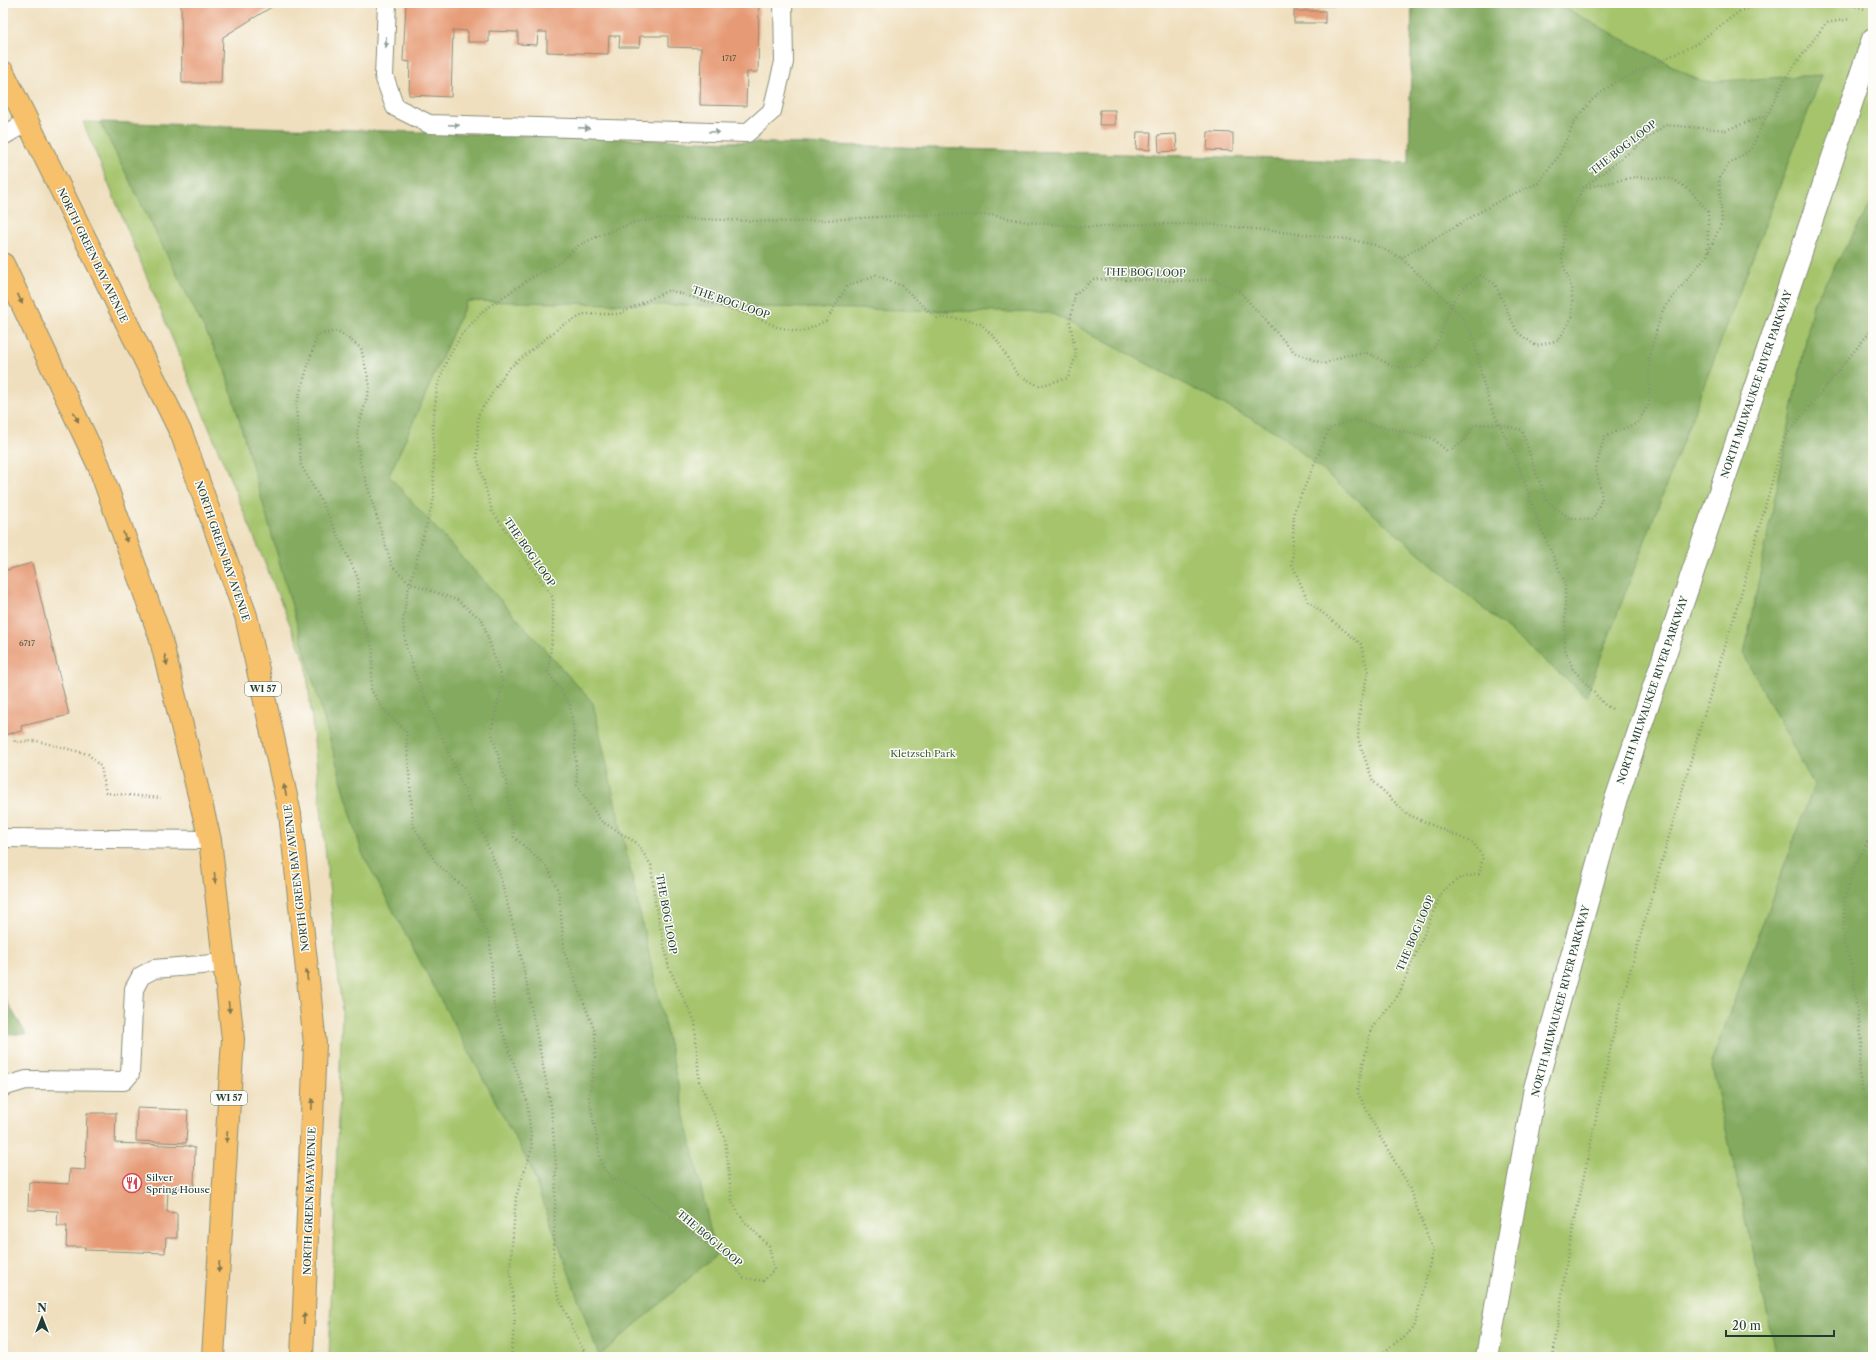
<svg xmlns="http://www.w3.org/2000/svg" width="1876" height="1360" font-family="'Libre Caslon Text',serif">
	<style>
		.green { fill: #a5c46c; stroke: #628050 }
		.forest { fill: #84aa60; stroke: #52744a }
		.building { fill: #e69a74 }
		.lines { fill: none; stroke-linecap: round; stroke-linejoin: round }
		.lane-casing { stroke: #878e79; stroke-width: 20 }
		.street-casing { stroke: #878e79; stroke-width: 24 }
		.primary-casing { stroke: #878e79; stroke-width: 24 }
		.path { stroke: #878e79; stroke-width: 2.5; stroke-dasharray: 1 3; stroke-linecap: butt }
		.lane { stroke: #fff; stroke-width: 18 }
		.street { stroke: #fff; stroke-width: 22 }
		.primary { stroke: #f7c06b; stroke-width: 22 }
		.oneway { fill: #8f9e9a }
		.oneway2 { fill: #80784d }
		.labels { text-anchor: middle; stroke-width: 3; stroke-linejoin: round; paint-order: stroke }
		.number-label { font-size: 8px; fill: #515444 }
		.shield { fill: #fdfcf7; stroke: #62766e; stroke-width: 1 }
		.shield-label { font-size: 9px; font-weight: bold; fill: #1f3d34 }
		.street-label { font-size: 10px; fill: #1f3d34; stroke: #fdfcf7 }
		.park-label { font-size: 10px; fill: #405f42; stroke: #fdfcf7 }
		.poi-label { font-size: 10px; fill: #1f3d34; stroke: #fdfcf7; text-anchor: start }
	</style>
	<rect width="100%" height="100%" fill="#fdfcf7"/>
	<filter id="ink" filterUnits="userSpaceOnUse"><feTurbulence type="fractalNoise" baseFrequency=".025" numOctaves="2"/><feDisplacementMap in="SourceGraphic" scale="8" xChannelSelector="R" yChannelSelector="G"/><feConvolveMatrix kernelMatrix="1 2 1 2 8 2 1 2 1" color-interpolation-filters="sRGB"/></filter>
	<filter id="wash" filterUnits="userSpaceOnUse"><feTurbulence type="fractalNoise" baseFrequency=".012" numOctaves="4" result="noise"/><feDisplacementMap in="SourceGraphic" scale="16" xChannelSelector="R" yChannelSelector="G"/><feGaussianBlur stdDeviation="0.9" result="paint"/><feColorMatrix in="noise" values="0 0 0 0 0 0 0 0 0 0 0 0 0 0 0 0 0 1.4 0 .05"/><feComposite in="paint" operator="in"/></filter>
	<g filter="url(#wash)">
		<rect width="100%" height="100%" fill="#efdfbe"/>
		<polygon class="green" points="1412,3 1873,3 1873,1357 329,1357 342,1012 306,663 83,122 1409,163"/>
		<g class="forest">
			<polygon points="1412,3 1556,3 1702,82 1822,75 1586,696 1280,434 1051,313 467,301 389,476 593,703 716,1255 599,1356 530,1166 362,853 225,370 100,122 1409,163"/>
			<polygon points="1873,200 1873,1357 1777,1357 1711,1063 1814,785 1744,655 1813,304"/>
			<polygon points="3,995 26,1034 3,1034"/>
		</g>
		<g id="blocks">
			<g class="building">
				<polygon points="181,3 278,3 223,37 221,83 182,83"/>
				<polygon points="406,3 759,3 758,72 747,72 746,106 700,105 701,48 668,47 668,36 640,36 639,47 619,47 620,36 609,36 608,54 547,52 547,32 538,32 537,45 518,44 518,32 489,31 489,42 468,42 468,31 453,30 451,97 409,95 410,62 403,61"/>
				<rect x="1286" y="3" width="47" height="3"/>
				<rect x="1294" y="11" width="31" height="12"/>
				<polygon points="1100,110 1115,110 1115,125 1099,125"/>
				<polygon points="1137,132 1151,132 1150,150 1136,149"/>
				<polygon points="1208,132 1233,133 1233,151 1207,150"/>
				<polygon points="1176,134 1177,151 1159,152 1158,135"/>
				<polygon points="32,563 69,715 21,726 22,731 4,735 3,571"/>
				<polygon points="137,1108 188,1110 186,1143 136,1141"/>
				<polygon points="87,1113 116,1113 115,1143 188,1146 195,1148 194,1186 184,1185 184,1189 168,1188 167,1212 177,1213 177,1238 166,1238 165,1253 85,1250 85,1247 66,1247 67,1226 57,1226 58,1211 28,1210 29,1182 69,1184 70,1169 85,1170"/>
			</g>
		</g>
	</g>
	<g filter="url(#ink)">
		<use href="#blocks" fill-opacity="0" stroke="#878e79" stroke-width="1"/>
		<g class="lines">
			<g class="lane-casing">
				<g id="lane">
					<polyline points="387,3 384,76 395,107 429,124 747,133 772,111 784,62 783,3"/>
					<polyline points="3,136 27,122"/>
					<polyline points="3,838 210,840"/>
					<polyline points="3,1087 26,1080 124,1081 130,1074 134,989 141,976 154,969 225,963"/>
				</g>
			</g>
			<g class="street-casing">
				<polyline id="street" points="1487,1357 1535,1088 1614,805 1873,39"/>
			</g>
			<g class="primary-casing">
				<g id="primary">
					<polyline points="3,72 182,435 246,616 290,814 315,1044 302,1357"/>
					<polyline points="3,264 99,466 160,636 210,840 233,1039 213,1357"/>
				</g>
			</g>
			<g class="path">
				<polyline points="1844,3 1865,9"/>
				<polyline points="1709,251 1722,222 1719,179 1728,165 1750,150 1786,77 1826,23 1850,19"/>
				<polyline points="1401,258 1504,198 1538,183 1558,157 1575,121 1593,99 1614,83 1696,44 1740,11 1765,3"/>
				<polyline points="12,733 15,742 37,741 88,754 101,767 106,793 161,798"/>
				<polyline points="1873,831 1856,864 1844,900 1844,944 1853,969 1856,1003 1862,1042 1859,1074 1863,1093 1873,1110"/>
				<path d="M511,1357L515,1317L510,1271L516,1197L532,1148L527,1101L494,1007L490,940L468,891L436,863L413,825L406,731L384,710L371,690L373,650L361,615L358,578L322,502L301,465L296,406L317,335L338,331L361,348L370,386L357,432L360,462L392,566L410,583L457,600L482,620L503,683L491,731L506,782L514,837L548,868L559,893L564,951L595,1032L596,1049L589,1097L602,1166L613,1178L636,1188L731,1263L744,1278L763,1281L774,1270L769,1246L744,1221L732,1202L725,1139L699,1081L695,1022L669,968L655,902L651,865L637,843L601,821L577,785L574,731L570,705L548,672L553,630V598L492,511L477,457L478,415L508,369L561,326L585,314H619L669,290L757,317L777,327L802,332L826,321L847,286L876,275L902,286L936,318H955L981,324L997,340L1017,374L1039,386L1068,378L1076,355L1070,322L1075,294L1094,279L1187,281L1214,279L1240,292L1295,353L1324,364L1346,355L1368,353L1394,367L1418,368C1423,361 1430,353 1435,346C1452,314 1445,297 1481,275L1495,284L1517,332L1536,346L1559,340L1572,317V289L1562,261L1564,225L1583,188L1665,125L1726,130L1767,115"/>
				<polyline points="588,1357 582,1348 558,1296 553,1273 556,1166 551,1106 521,956 499,872 416,676 406,646 403,621 407,594 434,498 433,423 437,388 445,364 461,335 484,310 534,276 559,263 579,245 603,234 635,222 663,218 791,222 913,215 992,215 1027,222 1088,227 1149,224 1207,224 1347,239 1375,245 1401,258 1444,298 1461,316 1473,336 1483,382 1491,407 1515,456 1540,526 1565,583 1565,649 1573,669 1605,705 1614,710"/>
				<polyline points="1378,1357 1414,1328 1433,1250 1407,1182 1382,1140 1357,1091 1371,1029 1399,994 1442,891 1460,878 1479,874 1483,857 1473,843 1407,814 1373,781 1358,739 1360,706 1368,672 1361,644 1308,601 1292,564 1294,512 1329,429 1352,420 1432,438 1448,452 1464,441 1474,425 1499,424 1522,430 1532,462 1547,501 1569,518 1593,520 1602,498 1596,468 1604,437 1637,423 1649,404 1649,356 1663,309 1708,254 1708,212 1692,192 1673,179 1635,177 1584,188"/>
				<polyline points="1553,1357 1568,1253 1617,1017 1701,725 1741,594 1784,438 1873,328"/>
			</g>
			<use href="#lane" class="lane"/>
			<use href="#street" class="street"/>
			<use href="#primary" class="primary"/>
		</g>
		<defs><path id="oneway-solid" d="M-6-.8H1V-3.2L6.5 0L1 3.2V.8H-6Z"/></defs>
		<g class="oneway">
			<use href="#oneway-solid" transform="translate(386 42) rotate(92)"/>
			<use href="#oneway-solid" transform="translate(454 125) rotate(2)"/>
			<use href="#oneway-solid" transform="translate(584 128) rotate(2)"/>
			<use href="#oneway-solid" transform="translate(714 132) rotate(2)"/>
		</g>
		<g class="oneway2">
			<use href="#oneway-solid" transform="translate(20 299) rotate(65)"/>
			<use href="#oneway-solid" transform="translate(76 417) rotate(65)"/>
			<use href="#oneway-solid" transform="translate(125 537) rotate(70)"/>
			<use href="#oneway-solid" transform="translate(166 660) rotate(76)"/>
			<use href="#oneway-solid" transform="translate(285 790) rotate(-103)"/>
			<use href="#oneway-solid" transform="translate(215 878) rotate(84)"/>
			<use href="#oneway-solid" transform="translate(307 975) rotate(-96)"/>
			<use href="#oneway-solid" transform="translate(229 1007) rotate(84)"/>
			<use href="#oneway-solid" transform="translate(312 1104) rotate(-88)"/>
			<use href="#oneway-solid" transform="translate(227 1137) rotate(94)"/>
			<use href="#oneway-solid" transform="translate(219 1267) rotate(94)"/>
			<use href="#oneway-solid" transform="translate(304 1318) rotate(-88)"/>
		</g>
	</g>
	<defs>
		<g id="restaurant-ring" transform="scale(1)"><circle r="9.5" fill="#fdfcf7" stroke="#d1495b" stroke-width="1.5"/><path d="M-5-6h1v4h1v-4h1v4h1v-4h1v5L-1.5 .5V6h-2V.5L-5-1ZM5-6V6H3V1.5H1.5Q1.5-4 5-6Z" fill="#d1495b"/></g>
	</defs>
	<g fill-rule="evenodd">
		<use href="#restaurant-ring" x="132" y="1183"/>
	</g>
	<g class="labels">
		<g class="number-label">
			<text x="729" y="61">1717</text>
			<text x="27" y="646">6717</text>
		</g>
		<g class="shield">
			<rect x="245" y="682" width="36" height="14" rx="3"/>
			<rect x="211" y="1091" width="36" height="14" rx="3"/>
		</g>
		<g class="shield-label">
			<text x="263" y="692">WI 57</text>
			<text x="229" y="1101">WI 57</text>
		</g>
		<g class="street-label">
			<text transform="translate(1623 147) rotate(-38)" y="4">THE BOG LOOP</text>
			<text transform="translate(93 255) rotate(64)" y="4">NORTH GREEN BAY AVENUE</text>
			<text transform="translate(1145 272) rotate(1)" y="4">THE BOG LOOP</text>
			<text transform="translate(731 302) rotate(19)" y="4">THE BOG LOOP</text>
			<text transform="translate(1756 384) rotate(-71)" y="4">NORTH MILWAUKEE RIVER PARKWAY</text>
			<text transform="translate(223 551) rotate(71)" y="4">NORTH GREEN BAY AVENUE</text>
			<text transform="translate(530 552) rotate(55)" y="4">THE BOG LOOP</text>
			<text transform="translate(1652 690) rotate(-71)" y="4">NORTH MILWAUKEE RIVER PARKWAY</text>
			<text transform="translate(296 878) rotate(-97)" y="4">NORTH GREEN BAY AVENUE</text>
			<text transform="translate(667 914) rotate(80)" y="4">THE BOG LOOP</text>
			<text transform="translate(1415 933) rotate(-67)" y="4">THE BOG LOOP</text>
			<text transform="translate(1560 1001) rotate(-75)" y="4">NORTH MILWAUKEE RIVER PARKWAY</text>
			<text transform="translate(309 1201) rotate(-88)" y="4">NORTH GREEN BAY AVENUE</text>
			<text transform="translate(710 1238) rotate(40)" y="4">THE BOG LOOP</text>
		</g>
		<g class="park-label">
			<text x="923" y="757">Kletzsch Park</text>
		</g>
		<g class="poi-label">
			<text x="146" y="1181">Silver<tspan x="146" dy="12">Spring House</tspan></text>
		</g>
	</g>
	<rect width="1876" height="1360" fill="none" stroke="#fdfcf7" stroke-width="16"/>
	<g transform="translate(42 1318)" stroke="#fdfcf7" stroke-width="3" paint-order="stroke">
	<path d="M0-3L7 15L0 10L-7 15Z" fill="#1f3d34"/>
	<text y="-6" font-size="11" font-weight="bold" text-anchor="middle" fill="#1f3d34">N</text>
	</g>
	<path d="M1726 1330v6h108v-6" fill="none" stroke="#1f3d34" stroke-width="2"/>
	<text x="1732" y="1330" font-size="12" fill="#1f3d34" stroke="#fdfcf7" stroke-width="3" paint-order="stroke">20 m</text>
</svg>
